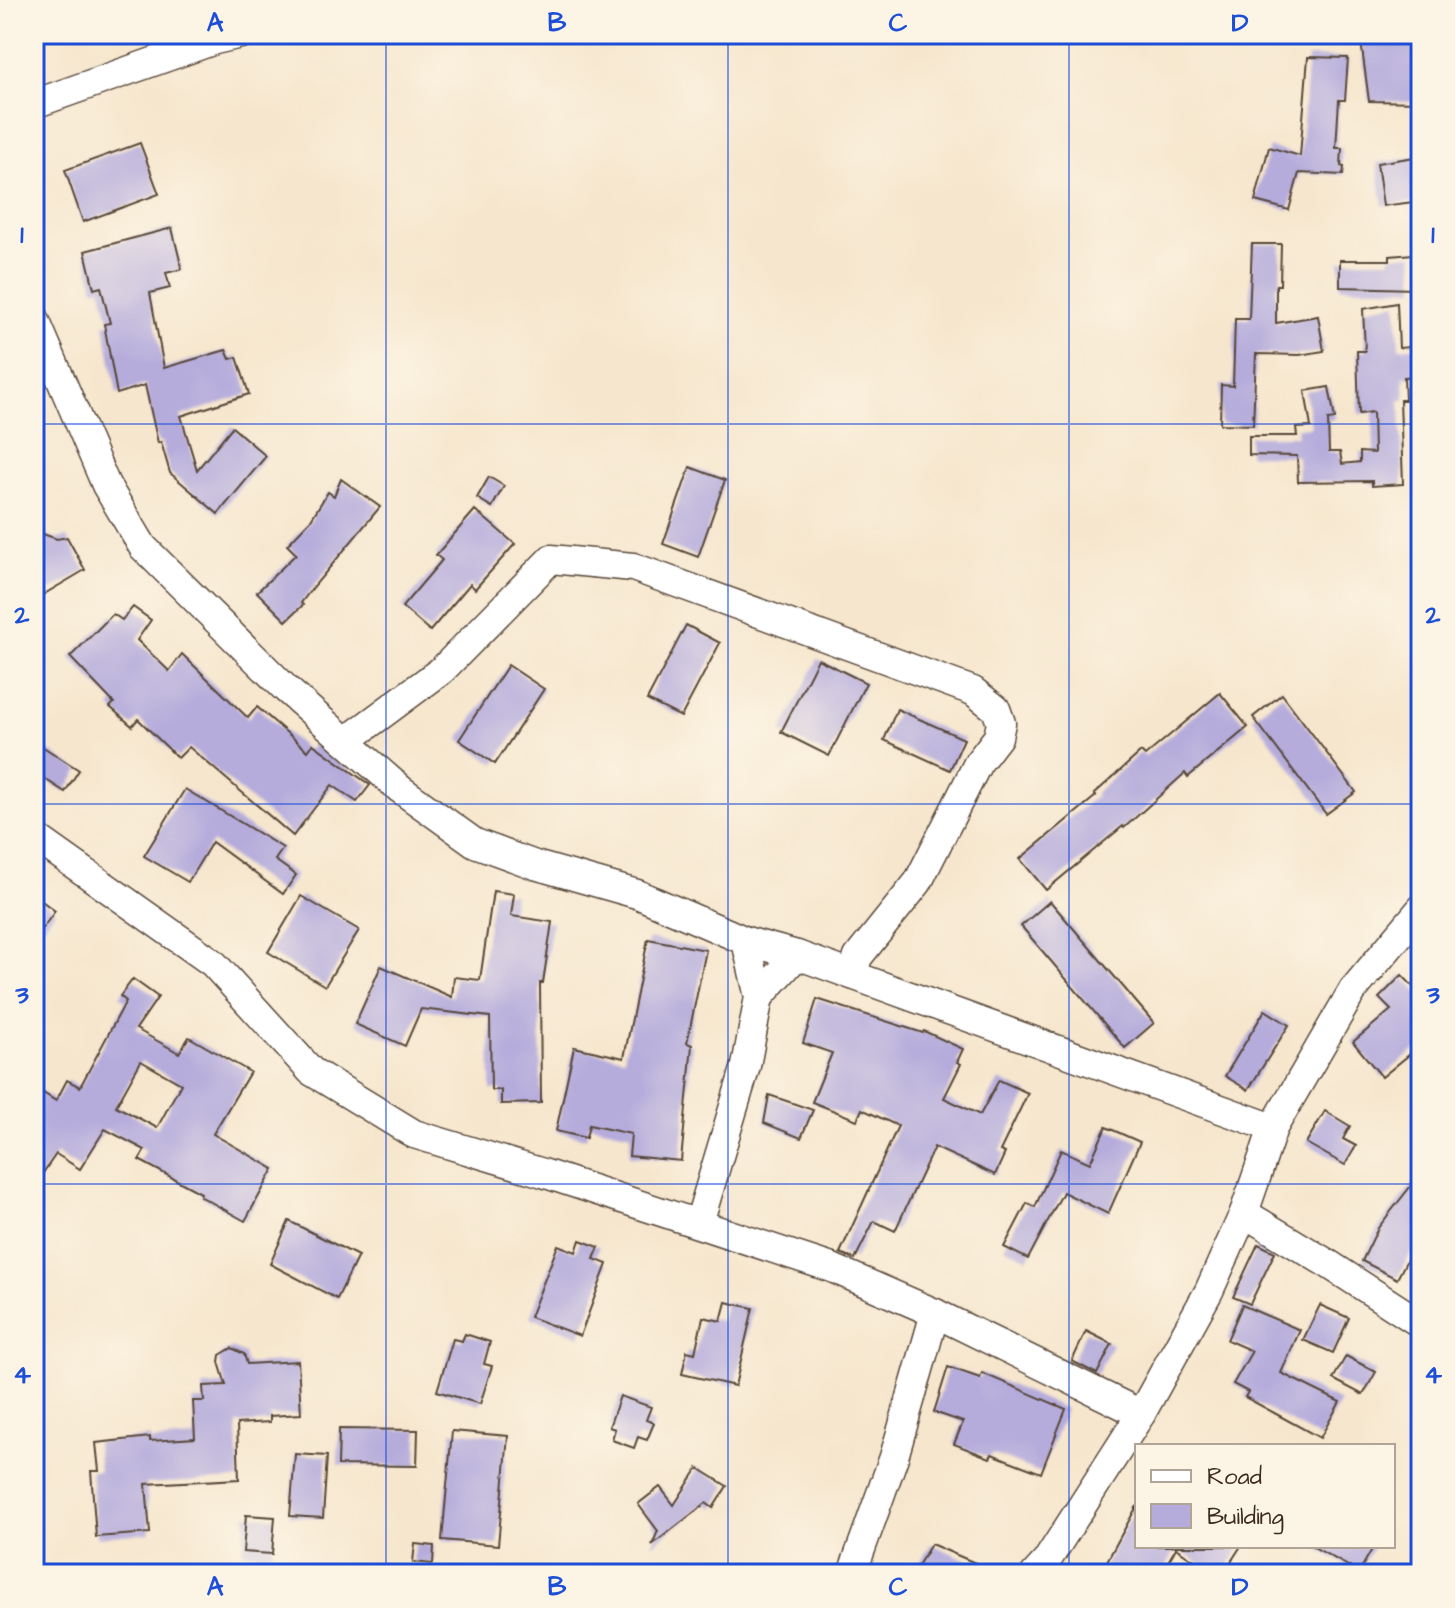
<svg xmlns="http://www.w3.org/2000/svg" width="1455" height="1608" font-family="'Architects Daughter',sans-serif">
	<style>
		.building { fill: #b5acdc; fill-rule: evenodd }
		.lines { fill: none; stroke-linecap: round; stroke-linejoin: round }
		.minor-casing { stroke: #574638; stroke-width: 31 }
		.minor { stroke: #fff; stroke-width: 28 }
		.grid { fill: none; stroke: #1d4ed8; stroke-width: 2; stroke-opacity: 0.55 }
		.neatline { fill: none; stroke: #1d4ed8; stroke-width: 3 }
		.grid-label { font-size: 26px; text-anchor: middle; font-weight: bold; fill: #1d4ed8 }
	</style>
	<rect width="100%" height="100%" fill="#fcf5e5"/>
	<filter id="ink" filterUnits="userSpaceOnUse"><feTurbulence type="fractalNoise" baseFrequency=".0125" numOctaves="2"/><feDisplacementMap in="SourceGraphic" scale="16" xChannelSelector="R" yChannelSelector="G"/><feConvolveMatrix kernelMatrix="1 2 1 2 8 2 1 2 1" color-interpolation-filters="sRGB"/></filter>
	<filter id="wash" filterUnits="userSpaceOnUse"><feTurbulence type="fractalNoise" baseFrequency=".006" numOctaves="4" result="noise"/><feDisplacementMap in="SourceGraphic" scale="32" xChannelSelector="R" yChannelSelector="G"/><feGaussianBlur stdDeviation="1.8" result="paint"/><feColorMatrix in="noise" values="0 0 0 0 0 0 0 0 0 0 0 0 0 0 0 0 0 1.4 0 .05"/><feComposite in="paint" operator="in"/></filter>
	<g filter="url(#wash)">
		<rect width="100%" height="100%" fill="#f6e6cd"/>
		<g id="blocks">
			<g class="building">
				<polygon points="1360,34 1390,34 1390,40 1421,38 1421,102 1369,101"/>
				<polygon points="1308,57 1348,58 1345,100 1339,100 1336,148 1342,148 1341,166 1344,167 1343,175 1299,173 1289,210 1255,201 1269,147 1300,156"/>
				<polygon points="140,143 159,194 83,222 65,170"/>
				<polygon points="1421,156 1421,201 1383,206 1377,163"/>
				<polygon points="172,228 182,269 166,273 170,288 150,293 164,368 226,350 230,359 237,357 249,394 181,416 197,470 232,427 266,456 218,514 170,473 161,442 158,443 145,385 117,394 104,324 110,323 101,287 94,289 85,251"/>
				<polygon points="1252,244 1281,244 1280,285 1276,285 1276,323 1318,316 1324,351 1299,355 1256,354 1253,425 1220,424 1221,385 1233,386 1235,319 1249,319"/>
				<polygon points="1413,254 1415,289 1340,287 1340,260 1390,260 1390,256"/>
				<polygon points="1397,303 1399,348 1421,346 1421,376 1404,377 1405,400 1400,400 1403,484 1372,486 1372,481 1298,482 1297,456 1249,455 1249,436 1297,436 1296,428 1311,427 1305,391 1329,387 1335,419 1328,420 1329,452 1340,452 1342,464 1360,462 1360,452 1374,453 1373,412 1359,414 1357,351 1365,351 1363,309"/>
				<polygon points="690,467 725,480 698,557 663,544"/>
				<polygon points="489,477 504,486 492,507 477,498"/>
				<polygon points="341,479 380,507 310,591 301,603 303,605 286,621 257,592 296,554 287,545 310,521 328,492 334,496"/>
				<polygon points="475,510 515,544 475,589 470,584 430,631 402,607 442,560 436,555"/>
				<polygon points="43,534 57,539 67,537 85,570 34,600 34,537"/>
				<polygon points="133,607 151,620 137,640 169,671 182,654 248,718 257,707 308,751 313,744 370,785 357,802 332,785 293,836 189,747 178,758 138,719 132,726 110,707 114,703 70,657 113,614 122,620"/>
				<polygon points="686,625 720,643 681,717 647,700"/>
				<polygon points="818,659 866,683 829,756 781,732"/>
				<polygon points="508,665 544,689 495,764 459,740"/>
				<polygon points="1220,693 1248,727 1188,777 1185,773 1124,828 1123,826 1046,890 1020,859 1096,796 1094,794 1141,752 1145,756"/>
				<polygon points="1282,694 1356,792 1326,814 1253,717"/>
				<polygon points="897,709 964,739 950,770 884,740"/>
				<polygon points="34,741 79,770 65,792 34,772"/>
				<polygon points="185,789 283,848 275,860 296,875 283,894 212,842 188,882 144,856"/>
				<polygon points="493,891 514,894 511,916 552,922 543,983 540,983 541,1103 501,1104 501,1090 491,1090 490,1017 421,1009 405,1046 355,1024 381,966 452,997 454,977 480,980"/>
				<polygon points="34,895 55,911 34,940"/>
				<polygon points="301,896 359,930 325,986 268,952"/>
				<polygon points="1050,901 1154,1023 1125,1048 1021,926"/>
				<polygon points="648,939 706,950 687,1043 692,1045 681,1161 629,1156 631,1134 589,1125 586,1138 556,1131 574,1047 624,1058"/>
				<polygon points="1402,975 1421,995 1421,1045 1382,1077 1353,1042 1391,1010 1379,998"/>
				<path d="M133,979L158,997L136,1029L179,1053L189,1037L250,1072L213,1134L274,1169L245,1221L200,1196L201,1193L139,1160L145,1150L105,1129L80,1169L56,1154L34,1186V1087L56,1101L67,1080L80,1087L126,1001L120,996ZM141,1061L181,1084L157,1128L116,1106Z"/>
				<polygon points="817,999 923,1033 924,1031 963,1049 957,1062 961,1064 944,1098 980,1115 999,1080 1028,1093 1000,1151 1005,1153 995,1175 934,1147 895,1231 874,1221 855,1259 840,1253 898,1126 862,1109 857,1120 812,1102 832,1053 803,1043"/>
				<polygon points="1265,1010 1289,1025 1248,1090 1225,1076"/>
				<polygon points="769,1095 813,1110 801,1138 764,1123"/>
				<polygon points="1325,1111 1350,1126 1343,1139 1356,1146 1345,1165 1306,1143"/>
				<polygon points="1106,1127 1140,1142 1108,1214 1063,1192 1028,1259 1004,1247 1027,1203 1035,1207 1061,1150 1090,1163"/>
				<polygon points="1421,1173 1421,1233 1397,1279 1362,1261 1378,1228"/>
				<polygon points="289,1221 358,1256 337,1299 270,1264"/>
				<polygon points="580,1240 599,1247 594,1259 607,1264 580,1336 530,1317 558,1245 576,1252"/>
				<polygon points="1258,1244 1275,1252 1250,1304 1233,1297"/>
				<polygon points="726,1302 753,1308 735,1386 682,1374 687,1351 695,1353 703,1317 721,1321"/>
				<polygon points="1242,1305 1300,1330 1281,1373 1340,1402 1320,1438 1245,1397 1248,1392 1233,1384 1252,1351 1227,1340"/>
				<polygon points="1320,1305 1349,1318 1333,1353 1303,1340"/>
				<polygon points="1086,1331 1112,1344 1097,1374 1072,1361"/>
				<polygon points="465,1334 490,1342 484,1364 492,1366 480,1404 437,1391 453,1339 462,1341"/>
				<polygon points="232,1348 244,1354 247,1364 298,1361 301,1414 270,1416 270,1422 237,1424 239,1479 146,1484 150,1533 96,1537 91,1471 99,1471 96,1443 150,1437 150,1441 195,1438 193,1401 204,1401 203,1386 226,1385 219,1362 220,1355"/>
				<polygon points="1346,1356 1376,1372 1363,1395 1333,1379"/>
				<polygon points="948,1367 980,1378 982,1373 1066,1409 1041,1473 992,1454 990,1458 954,1444 963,1422 934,1412"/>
				<polygon points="620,1396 651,1407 646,1420 654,1423 647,1440 638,1437 634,1448 612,1440 615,1429 609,1427"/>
				<polygon points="339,1429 418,1430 417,1466 338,1465"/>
				<polygon points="452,1431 508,1436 498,1545 442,1540"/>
				<polygon points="295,1454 327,1456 323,1518 290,1516"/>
				<polygon points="698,1468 727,1486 713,1508 706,1503 652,1545 658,1531 638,1504 660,1487 674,1505"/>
				<polygon points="1137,1506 1137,1546 1241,1546 1223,1574 1215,1574 1176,1548 1161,1574 1100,1574"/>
				<polygon points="246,1515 275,1517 272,1554 243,1552"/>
				<polygon points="415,1544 434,1546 433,1564 413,1562"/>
				<polygon points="931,1544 1001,1574 913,1574"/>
				<polygon points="1312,1546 1374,1546 1359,1572"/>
			</g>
		</g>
	</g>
	<g filter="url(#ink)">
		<use href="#blocks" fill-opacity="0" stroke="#574638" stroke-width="2"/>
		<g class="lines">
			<g class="minor-casing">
				<g id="minor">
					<polyline points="34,104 215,40 241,34"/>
					<polyline points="34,317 106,485 143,547 286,689 400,789 475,843 535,865 637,894 746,941 797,955 1273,1128"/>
					<polyline points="346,741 442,670 551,559 633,567 973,691 996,709 1001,723 998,737 978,763 918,882 858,957 852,975"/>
					<polyline points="34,836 213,963 311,1071 414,1134 543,1173 832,1268 935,1313 1141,1414"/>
					<polyline points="759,997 797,955"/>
					<polyline points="1244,1213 1330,1265 1421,1324"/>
					<polyline points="699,1223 746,1066 759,997 746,941"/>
					<polyline points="852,1574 894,1457 935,1313"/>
					<polyline points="1035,1574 1046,1562 1141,1414 1209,1291 1244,1213 1273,1128 1353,990 1421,909"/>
				</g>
			</g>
			<use href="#minor" class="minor"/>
		</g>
	</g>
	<path class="grid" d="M386,34V1574M728,34V1574M1069,34V1574M34,424H1421M34,804H1421M34,1184H1421"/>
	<rect width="1455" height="1608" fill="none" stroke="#fcf5e5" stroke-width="88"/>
	<rect x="1135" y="1444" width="260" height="104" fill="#fcf5e5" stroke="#afa495" stroke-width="2"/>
	<rect x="1151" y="1470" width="40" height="12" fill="#ffffff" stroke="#afa495" stroke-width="2"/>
	<text x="1207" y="1484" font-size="24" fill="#3b2a1e">Road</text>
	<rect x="1151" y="1504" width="40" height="24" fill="#b5acdc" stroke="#afa495" stroke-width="2"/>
	<text x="1207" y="1524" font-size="24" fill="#3b2a1e">Building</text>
	<rect x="44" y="44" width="1367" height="1520" class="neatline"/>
	<g class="grid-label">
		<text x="215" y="31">A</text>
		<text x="557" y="31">B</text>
		<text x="898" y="31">C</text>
		<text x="1240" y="31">D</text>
		<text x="22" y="243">1</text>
		<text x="1433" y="243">1</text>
		<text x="22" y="623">2</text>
		<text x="1433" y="623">2</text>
		<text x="22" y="1003">3</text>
		<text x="1433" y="1003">3</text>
		<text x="22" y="1383">4</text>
		<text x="1433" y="1383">4</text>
		<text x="215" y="1595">A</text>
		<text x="557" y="1595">B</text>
		<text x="898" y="1595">C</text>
		<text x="1240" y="1595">D</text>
	</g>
</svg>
